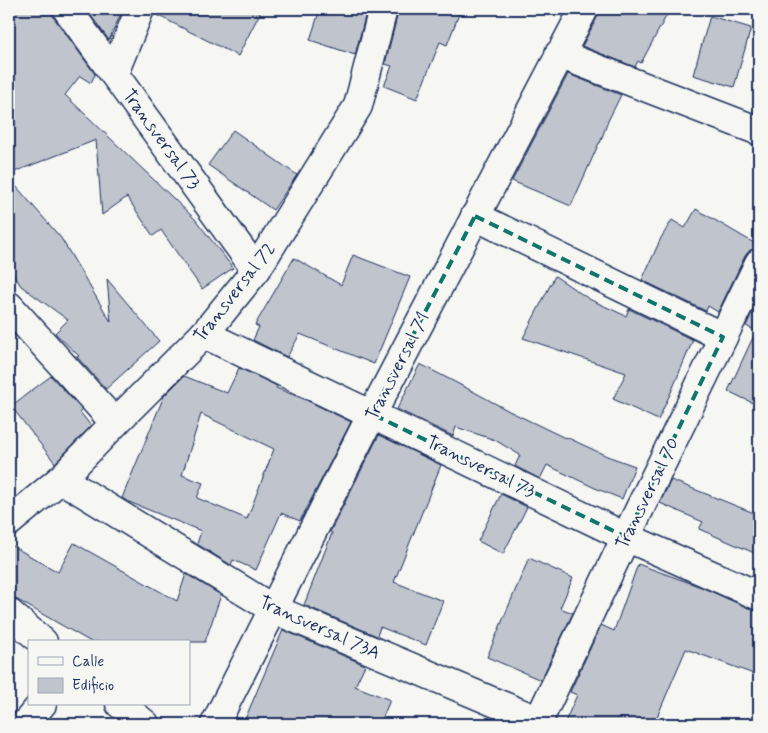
<svg xmlns="http://www.w3.org/2000/svg" width="768" height="733" font-family="Mynerve,sans-serif">
	<style>
		.building { fill: #c0c4cd; stroke: #1b2f5e; fill-rule: evenodd }
		.lines { fill: none; stroke-linecap: round; stroke-linejoin: round }
		.street-casing { stroke: #1b2f5e; stroke-width: 31 }
		.street { stroke: #f6f6f2; stroke-width: 28 }
		.marked { fill: none; stroke: #0f766e; stroke-width: 4; stroke-dasharray: 10 6; stroke-linejoin: round }
		.labels { text-anchor: middle; stroke-width: 4.5; stroke-linejoin: round; paint-order: stroke }
		.street-label { font-size: 18px; fill: #1b2f5e; stroke: #f6f6f2 }
	</style>
	<rect width="100%" height="100%" fill="#f6f6f2"/>
	<filter id="ink" filterUnits="userSpaceOnUse"><feTurbulence type="fractalNoise" baseFrequency=".02" numOctaves="2"/><feDisplacementMap in="SourceGraphic" scale="10" xChannelSelector="R" yChannelSelector="G"/><feConvolveMatrix kernelMatrix="1 2 1 2 8 2 1 2 1" color-interpolation-filters="sRGB"/></filter>
	<g filter="url(#ink)">
		<g class="building">
			<polygon points="9,9 52,9 54,18 95,74 91,83 80,76 65,95 195,219 233,268 202,289 161,230 153,236 127,197 102,215 96,140 9,174"/>
			<polygon points="86,9 123,9 109,40"/>
			<polygon points="155,9 262,9 238,56 155,14"/>
			<polygon points="320,9 367,9 355,55 310,40"/>
			<polygon points="398,9 461,9 447,45 440,42 417,99 384,86 392,66 385,64 398,13"/>
			<polygon points="600,9 670,9 641,63 638,61 635,67 582,46 598,16"/>
			<polygon points="710,16 751,28 734,87 693,75"/>
			<polygon points="568,74 621,95 608,121 600,143 599,143 571,206 512,181"/>
			<polygon points="233,130 297,175 273,210 208,165"/>
			<polygon points="9,178 61,238 111,322 107,279 159,341 106,389 77,357 79,356 55,333 68,320 21,286 9,268"/>
			<polygon points="696,209 759,246 759,248 750,250 745,256 718,312 708,306 706,311 642,280 661,238 672,220 685,228"/>
			<polygon points="353,255 410,277 374,364 300,334 287,357 253,340 259,327 255,325 294,258 341,285"/>
			<polygon points="555,276 589,299 626,316 629,309 693,340 672,390 658,420 613,399 626,373 523,338"/>
			<polygon points="759,298 759,406 728,391 756,331 746,326"/>
			<polygon points="420,364 476,393 509,411 565,438 566,437 607,456 635,466 622,499 595,488 547,465 540,479 515,466 520,455 495,440 456,427 453,436 397,409"/>
			<path d="M239,368L277,386L276,388L304,399L351,422L300,521L281,513L256,570L233,560L231,565L197,544L201,531L129,502L122,498L164,396L184,376L227,393ZM201,414L274,449L247,519L197,498L203,483L182,475Z"/>
			<polygon points="51,376 82,410 80,412 91,426 55,463 11,406"/>
			<polygon points="379,435 441,465 394,582 443,601 426,645 380,627 377,636 304,605 332,533 330,532"/>
			<polygon points="671,480 759,515 759,555 699,529 703,522 660,503"/>
			<polygon points="501,494 527,507 503,554 478,541"/>
			<polygon points="74,543 177,601 186,574 221,595 205,642 91,642 9,595 9,544 58,572"/>
			<polygon points="529,558 573,578 560,608 573,613 541,680 487,657"/>
			<polygon points="638,564 701,587 753,610 759,611 759,676 686,649 654,724 564,724 577,695 570,692 601,625 614,631"/>
			<polygon points="283,630 365,665 355,686 390,700 380,724 243,724"/>
		</g>
		<g class="lines">
			<g class="street-casing">
				<g id="street">
					<polyline points="67,9 256,270"/>
					<polyline points="559,54 759,131"/>
					<polyline points="114,73 140,9"/>
					<polyline points="475,216 723,337"/>
					<polyline points="9,306 115,423"/>
					<polyline points="204,334 626,537 759,596"/>
					<polyline points="61,479 273,609 539,721"/>
					<polyline points="9,522 61,479 115,423 204,334 256,270 358,106 383,9"/>
					<polyline points="9,613 43,642"/>
					<polyline points="120,704 145,724"/>
					<polyline points="25,724 42,704"/>
					<polyline points="215,724 372,414 584,9"/>
					<polyline points="537,724 626,537 759,263"/>
				</g>
			</g>
			<use href="#street" class="street"/>
		</g>
	</g>
	<path class="marked" d="M475,216L723,337L626,537L372,414Z"/>
	<g class="labels">
		<g class="street-label">
			<text transform="translate(162 139) rotate(54)" y="6">Transversal 73</text>
			<text transform="translate(234 292) rotate(-52)" y="6">Transversal 72</text>
			<text transform="translate(397 366) rotate(-63)" y="6">Transversal 71</text>
			<text transform="translate(481 466) rotate(26)" y="6">Transversal 73</text>
			<text transform="translate(647 493) rotate(-64)" y="6">Transversal 70</text>
			<text transform="translate(320 627) rotate(24)" y="6">Transversal 73A</text>
		</g>
	</g>
	<rect width="768" height="733" fill="none" stroke="#f6f6f2" stroke-width="30"/>
	<rect x="15" y="15" width="738" height="703" fill="none" stroke="#1b2f5e" stroke-width="2" filter="url(#ink)"/>
	<rect x="28" y="640" width="162" height="65" fill="#f6f6f2" stroke="#9ea6b7"/>
	<rect x="38" y="657" width="25" height="8" fill="#f6f6f2" stroke="#9ea6b7"/>
	<text x="72" y="666" font-size="15" fill="#1b2f5e">Calle</text>
	<rect x="38" y="678" width="25" height="15" fill="#c0c4cd" stroke="#9ea6b7"/>
	<text x="72" y="690" font-size="15" fill="#1b2f5e">Edificio</text>
</svg>
